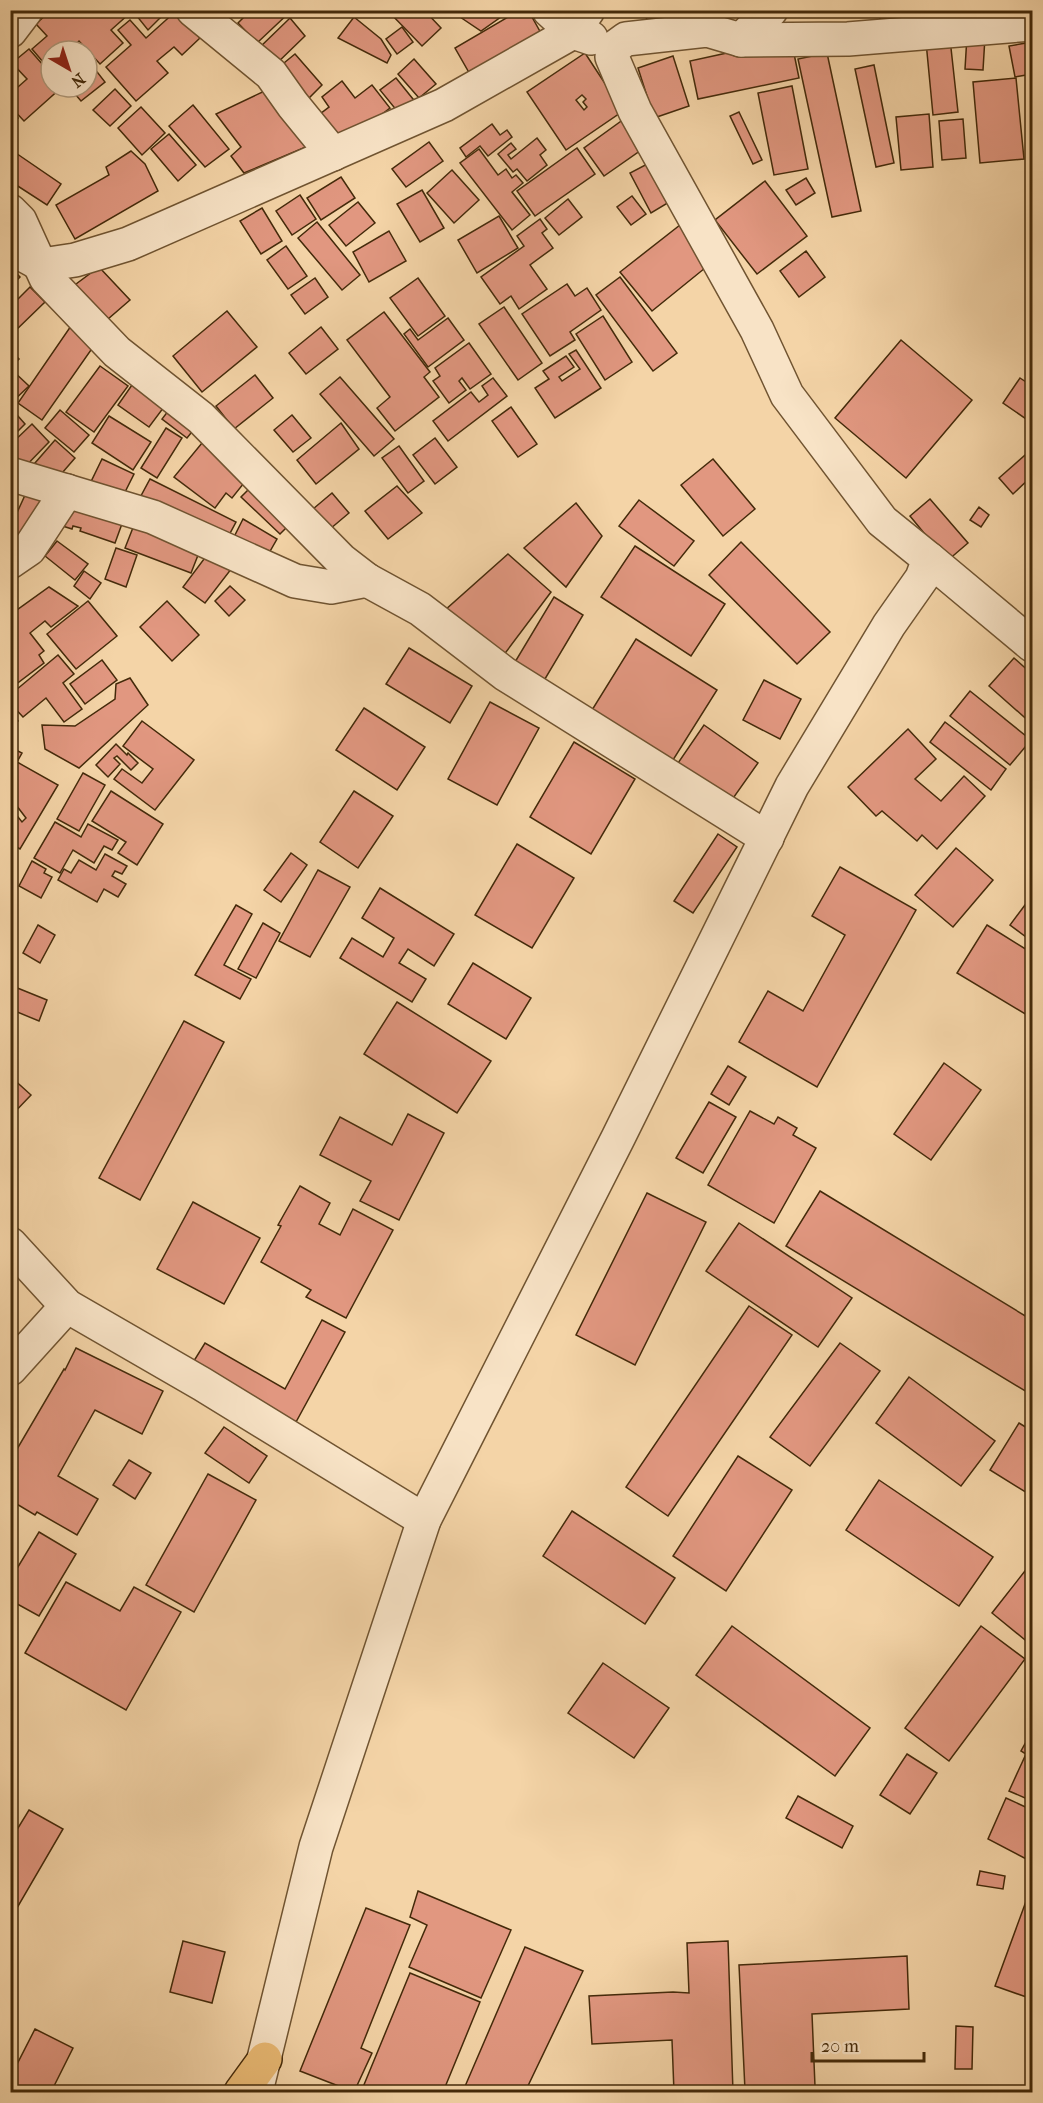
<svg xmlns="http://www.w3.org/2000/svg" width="1043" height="2103" font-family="'IM FELL French Canon',serif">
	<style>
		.building { fill: #e19780; stroke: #442a0a; stroke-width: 1.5; fill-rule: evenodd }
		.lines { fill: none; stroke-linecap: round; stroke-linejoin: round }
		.minor-casing { stroke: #705431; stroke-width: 36 }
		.major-casing { stroke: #442a0a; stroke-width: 36 }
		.minor { stroke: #f8e3c6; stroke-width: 33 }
		.major { stroke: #eaba74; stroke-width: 33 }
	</style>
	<rect width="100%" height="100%" fill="#f4d4a7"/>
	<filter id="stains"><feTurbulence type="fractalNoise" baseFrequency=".00333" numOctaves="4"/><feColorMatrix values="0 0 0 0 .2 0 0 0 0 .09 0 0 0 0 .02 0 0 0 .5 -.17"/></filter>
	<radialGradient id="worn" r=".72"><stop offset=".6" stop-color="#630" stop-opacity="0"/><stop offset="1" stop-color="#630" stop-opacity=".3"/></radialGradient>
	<g class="building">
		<polygon points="51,10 127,10 130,13 111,30 123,43 100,64 79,41 69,51 51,51 51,67 49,69 32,49 47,36 36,24"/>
		<polygon points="132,10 168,10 148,30"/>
		<polygon points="251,10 292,10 257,43 238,23"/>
		<polygon points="393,10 424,10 441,28 422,46 390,13"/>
		<polygon points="467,10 511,10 481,31 460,17"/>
		<polygon points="520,10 528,10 542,35 471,76 455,48"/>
		<polygon points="643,10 670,10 648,22"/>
		<polygon points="879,10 913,10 914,22 881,26"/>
		<polygon points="176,11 200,38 182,55 174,47 157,61 168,73 136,101 106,67 131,45 118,30 130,20 146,38"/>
		<polygon points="354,17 381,39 391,55 387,63 338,38"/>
		<polygon points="290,18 305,36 274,66 256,51"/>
		<polygon points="402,27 413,42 397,54 386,39"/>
		<polygon points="967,36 985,37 983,70 965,69"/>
		<polygon points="791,39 799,78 698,99 690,61"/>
		<polygon points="950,39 958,112 933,115 926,42"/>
		<polygon points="1032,42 1032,74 1015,77 1009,46"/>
		<polygon points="29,49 51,74 51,87 62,87 24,121 10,106 10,94 27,79 12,63"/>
		<path d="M585,53L623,111L566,150L527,92ZM582,95L586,99L583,102L587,107L584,110L576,100Z"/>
		<polygon points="827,53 861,211 832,217 798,59"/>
		<polygon points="295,54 322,85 306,101 279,67"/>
		<polygon points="673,56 689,106 654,118 638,68"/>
		<polygon points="87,59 105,82 81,101 69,87 87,87"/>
		<polygon points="414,59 436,84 419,98 398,74"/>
		<polygon points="10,63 17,73 10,80"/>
		<polygon points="874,65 894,163 876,167 855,69"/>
		<polygon points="396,78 417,104 402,117 380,90"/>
		<polygon points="1016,78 1024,159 980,163 973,82"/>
		<polygon points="342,81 355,98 372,85 390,108 343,144 320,114 329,107 322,97"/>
		<polygon points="792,86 808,169 774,175 758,93"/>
		<polygon points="271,88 313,144 244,173 231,156 241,147 216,114"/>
		<polygon points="115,89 131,106 110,126 93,110"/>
		<polygon points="193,105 229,149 205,167 169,126"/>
		<polygon points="141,107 165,133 142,155 118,128"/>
		<polygon points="10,111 18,118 10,127"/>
		<polygon points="739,112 762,160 753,164 730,116"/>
		<polygon points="929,114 933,167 901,170 896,117"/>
		<polygon points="624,119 644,148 604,176 584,148"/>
		<polygon points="963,119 966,158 942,160 939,121"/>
		<polygon points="492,124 500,135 507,130 512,137 488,156 480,146 466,157 460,148"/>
		<polygon points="169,134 196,165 178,181 151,149"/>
		<polygon points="537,138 546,150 540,155 547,165 527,181 517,169 513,172 498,154 511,143 516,149 508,155 511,159"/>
		<polygon points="429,142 443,161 406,187 392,169"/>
		<polygon points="577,148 595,174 535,216 517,191"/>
		<polygon points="10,149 61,184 47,205 10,181"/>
		<polygon points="479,149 498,175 506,169 512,178 516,175 523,183 512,192 530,215 512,230 460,163"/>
		<polygon points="131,151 145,164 158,191 75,239 56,205 109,175 106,167"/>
		<polygon points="651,162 671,201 651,213 630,173"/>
		<polygon points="452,170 479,200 454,223 427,193"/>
		<polygon points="341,177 355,198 321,220 307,198"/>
		<polygon points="806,178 815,193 796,205 786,190"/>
		<polygon points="765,181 807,236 757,274 715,220"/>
		<polygon points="422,190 444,228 420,242 397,204"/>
		<polygon points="300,195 316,219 292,235 276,211"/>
		<polygon points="632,196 646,214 631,225 617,207"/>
		<polygon points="568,199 582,217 559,235 545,218"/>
		<polygon points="358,202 375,223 346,246 329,225"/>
		<polygon points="262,208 282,241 261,254 240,221"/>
		<polygon points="499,216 518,248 477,273 458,240"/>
		<polygon points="540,219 547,229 542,233 553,248 530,265 547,289 519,309 511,296 500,304 481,277 524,246 517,236"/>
		<polygon points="317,222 360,275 342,290 298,238"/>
		<polygon points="680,225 710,264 652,311 620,272"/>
		<polygon points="389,231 406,261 369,282 353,252"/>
		<polygon points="286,246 307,276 288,289 267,260"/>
		<polygon points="806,251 825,277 799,297 780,271"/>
		<polygon points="10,267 20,277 10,287"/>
		<polygon points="99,267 130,300 108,319 72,287"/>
		<polygon points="620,277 677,353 653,371 596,295"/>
		<polygon points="315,278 328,297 305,314 291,295"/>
		<polygon points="418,278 445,316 418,336 390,298"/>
		<polygon points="567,284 575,296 587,288 601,310 570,332 575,340 550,356 522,314"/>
		<polygon points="30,287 45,302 14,332 10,329 10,295 16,301"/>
		<polygon points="504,307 542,363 518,380 479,324"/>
		<polygon points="227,311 257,347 202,392 173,356"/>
		<polygon points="384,312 430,372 424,377 439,397 395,431 377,408 390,397 347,340"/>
		<polygon points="603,316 632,362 605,380 576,334"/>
		<polygon points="448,318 464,340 428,367 404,334 410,329 418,340"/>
		<polygon points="73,323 98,340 42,420 18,403"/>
		<polygon points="321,327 338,349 306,374 289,353"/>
		<polygon points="901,340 972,400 906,478 835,418"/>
		<polygon points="469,343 491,374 470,389 462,378 459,381 466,390 449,403 433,381 440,376 435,368"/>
		<polygon points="10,350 19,359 10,368"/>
		<polygon points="576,350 601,388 555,418 535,388 549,379 543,371 566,356 574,367 559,377 562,381 580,369 569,354"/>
		<polygon points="100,366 128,386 94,432 66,412"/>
		<polygon points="12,370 29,386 11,403 10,372"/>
		<polygon points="141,372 173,395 149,427 118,405"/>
		<polygon points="255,375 273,398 234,429 216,406"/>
		<polygon points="340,377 394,439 374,456 320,394"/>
		<polygon points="493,378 507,396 448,441 433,421 471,392 479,402 488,395 482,386"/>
		<polygon points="1020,378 1032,386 1032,423 1003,403"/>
		<polygon points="178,398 203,418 187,438 162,419"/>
		<polygon points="10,407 25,424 10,439"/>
		<polygon points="511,407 537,444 518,457 492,421"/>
		<polygon points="60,410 89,435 74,452 45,428"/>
		<polygon points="292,415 311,438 293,452 274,430"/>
		<polygon points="109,416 151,442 133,470 92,443"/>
		<polygon points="341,423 359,449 316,484 297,460"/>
		<polygon points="32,424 49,442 17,475 10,469 10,445"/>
		<polygon points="166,428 182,438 157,478 141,468"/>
		<polygon points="435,438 457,467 435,484 413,455"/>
		<polygon points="55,440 75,458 56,480 35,463"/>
		<polygon points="202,443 248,478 232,498 226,493 215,508 174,477"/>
		<polygon points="399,446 424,481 408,493 382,458"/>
		<polygon points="1032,449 1032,476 1013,494 999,478"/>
		<polygon points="102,459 134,474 116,510 85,494"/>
		<polygon points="713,459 755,509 723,536 681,485"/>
		<polygon points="261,477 299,515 280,534 241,497"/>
		<polygon points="150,479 236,522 221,550 135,507"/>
		<polygon points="397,486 422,513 388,539 365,511"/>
		<polygon points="26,493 51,504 10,545 10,528"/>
		<polygon points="332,493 349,513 330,529 313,509"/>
		<polygon points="930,499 968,543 947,561 910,516"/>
		<polygon points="639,500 694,541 674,566 619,526"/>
		<polygon points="60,501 123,521 115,543 80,531 81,528 73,526 72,529 53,523"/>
		<polygon points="576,503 602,536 566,587 524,548"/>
		<polygon points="979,507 989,515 981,527 970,520"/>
		<polygon points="243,519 277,539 265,560 232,541"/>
		<polygon points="136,520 202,545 191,573 125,548"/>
		<polygon points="57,541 88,564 75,580 45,556"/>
		<polygon points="741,542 830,632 797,664 709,575"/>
		<polygon points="635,546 725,604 691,656 601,597"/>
		<polygon points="116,548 137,555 126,587 105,579"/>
		<polygon points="210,551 232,568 205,603 183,587"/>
		<polygon points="508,554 551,592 503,656 444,611"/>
		<polygon points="84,571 101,583 90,599 74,586"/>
		<polygon points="230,586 245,600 229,616 215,601"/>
		<polygon points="49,587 78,606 51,627 45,621 30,633 44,651 39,655 44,663 11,688 10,615"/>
		<polygon points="554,597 583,615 542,684 512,667"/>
		<polygon points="88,601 117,636 76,669 47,634"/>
		<polygon points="167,601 199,635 172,661 140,627"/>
		<polygon points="636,639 717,690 673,760 592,710"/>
		<polygon points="409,648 472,686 450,723 386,684"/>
		<polygon points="58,655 74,674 63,683 82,709 64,722 46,698 23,717 10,703 10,695"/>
		<polygon points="1014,658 1032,674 1032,724 989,686"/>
		<polygon points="102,660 117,680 85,704 70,684"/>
		<polygon points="130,678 148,705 79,768 45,749 42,725 75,726 115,699 116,684"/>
		<polygon points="764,680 801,699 780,739 743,720"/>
		<polygon points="970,691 1031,740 1010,765 950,716"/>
		<polygon points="490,702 539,728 497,805 448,779"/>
		<polygon points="364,708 425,747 397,790 336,750"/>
		<polygon points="10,711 18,721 10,728"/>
		<polygon points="142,721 194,760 155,810 114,779 122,769 142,783 153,769 123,746"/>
		<polygon points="945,722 1006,769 991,790 930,742"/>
		<polygon points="704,725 758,763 729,804 676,766"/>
		<polygon points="908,729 936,759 915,779 941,801 964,776 985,796 937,849 922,835 917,841 882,811 876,816 848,787"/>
		<polygon points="574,742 635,779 591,854 530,817"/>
		<polygon points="116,744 127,755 128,753 138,763 131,770 117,756 114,758 120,764 108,777 96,765"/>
		<polygon points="10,747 22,753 17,762 58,785 20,849 10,843 10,807 22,822 26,818 13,801 10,804"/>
		<polygon points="83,773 105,785 79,831 57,819"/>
		<polygon points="111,791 163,824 137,865 118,853 126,842 92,821"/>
		<polygon points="354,791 393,816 358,868 320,842"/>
		<polygon points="55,822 81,837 88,824 118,840 112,850 104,846 94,863 73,850 60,873 34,858"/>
		<polygon points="718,834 737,847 693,913 674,901"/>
		<polygon points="517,844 574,878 532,948 475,915"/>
		<polygon points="956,848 993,880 953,927 915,895"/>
		<polygon points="291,853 307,865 281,902 264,890"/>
		<polygon points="105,854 127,866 122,874 115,871 112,876 126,884 118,897 104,889 97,902 58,880 64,869 71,873 79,860 96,870"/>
		<polygon points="32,861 46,869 44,873 52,877 41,898 19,886"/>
		<polygon points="840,867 916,910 817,1087 739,1042 768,991 803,1011 845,935 812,916"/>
		<polygon points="318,870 350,887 310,957 279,941"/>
		<polygon points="380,888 454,934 434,966 408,949 399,963 426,979 412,1002 340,958 352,938 383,957 394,938 362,918"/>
		<polygon points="1028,901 1032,905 1032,928 1026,937 1010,925"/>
		<polygon points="236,905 252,914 224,965 251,979 240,999 195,975"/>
		<polygon points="263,923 280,933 256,978 238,969"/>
		<polygon points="38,925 55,935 40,963 23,953"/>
		<polygon points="987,925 1032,953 1032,1018 957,973"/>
		<polygon points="473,963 531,998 506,1039 448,1004"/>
		<polygon points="10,985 47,1000 39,1021 10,1009"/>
		<polygon points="397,1002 491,1061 457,1113 364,1054"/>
		<polygon points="184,1021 224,1042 140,1200 99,1178"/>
		<polygon points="944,1063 981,1090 931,1160 894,1134"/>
		<polygon points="728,1066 746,1077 729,1105 711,1094"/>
		<polygon points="10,1076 31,1095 10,1117"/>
		<polygon points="709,1102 736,1117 703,1173 676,1158"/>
		<polygon points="750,1111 774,1124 778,1117 797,1128 793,1135 816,1148 774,1223 708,1185"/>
		<polygon points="408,1114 444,1133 399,1220 360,1201 371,1181 320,1155 340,1117 392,1145"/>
		<polygon points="300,1186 330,1203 319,1224 340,1235 353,1209 393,1230 346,1318 306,1297 311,1290 261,1262 281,1226 278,1225"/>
		<polygon points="820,1191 1032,1320 1032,1395 786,1246"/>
		<polygon points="647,1193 706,1222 635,1365 576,1335"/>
		<polygon points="193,1202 260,1238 224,1304 157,1269"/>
		<polygon points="739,1223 852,1298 818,1347 706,1271"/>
		<polygon points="749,1306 792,1335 668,1516 626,1487"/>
		<polygon points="322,1320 345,1332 296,1422 192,1364 205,1343 285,1389"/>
		<polygon points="840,1343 880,1371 810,1466 770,1437"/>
		<polygon points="76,1348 163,1391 142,1434 95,1410 58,1476 98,1499 77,1535 37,1512 35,1515 10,1500 10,1461 64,1369 65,1370"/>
		<polygon points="909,1377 995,1441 961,1486 876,1423"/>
		<polygon points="1019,1423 1032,1431 1032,1496 990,1470"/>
		<polygon points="224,1427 267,1456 249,1483 205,1453"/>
		<polygon points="738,1456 792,1490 726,1591 673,1556"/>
		<polygon points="129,1460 151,1473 135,1499 113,1485"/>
		<polygon points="208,1474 256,1500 194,1612 146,1585"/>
		<polygon points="879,1480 993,1557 959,1606 846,1530"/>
		<polygon points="572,1511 675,1578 645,1624 543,1556"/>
		<polygon points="39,1532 76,1554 39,1616 10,1600 10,1580"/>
		<polygon points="1032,1562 1032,1641 1030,1644 992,1613"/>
		<polygon points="66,1582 120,1611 134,1587 181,1612 126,1710 25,1653"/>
		<polygon points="732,1626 870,1728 835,1776 696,1675"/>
		<polygon points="981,1626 1025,1659 949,1761 905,1728"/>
		<polygon points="603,1663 669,1708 634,1758 568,1713"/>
		<polygon points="1032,1731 1032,1801 1009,1791 1026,1754 1021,1751"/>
		<polygon points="907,1754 937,1773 910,1814 880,1795"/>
		<polygon points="798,1796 853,1826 842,1848 786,1818"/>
		<polygon points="1006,1798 1032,1810 1032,1862 988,1839"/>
		<polygon points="29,1810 63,1829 10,1920 10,1841"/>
		<polygon points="980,1871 1005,1876 1003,1889 977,1885"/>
		<polygon points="1032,1885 1032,1999 995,1986"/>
		<polygon points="418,1891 511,1930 481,1998 409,1967 427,1925 410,1917"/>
		<polygon points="366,1908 410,1925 361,2048 372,2053 354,2092 300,2071"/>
		<polygon points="183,1941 225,1952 212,2003 170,1992"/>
		<polygon points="728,1941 733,2092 674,2092 672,2040 592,2044 589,1996 673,1992 689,1993 687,1943"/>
		<polygon points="525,1947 583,1971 525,2092 466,2092 463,2091"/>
		<polygon points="907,1956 909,2009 812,2014 815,2086 745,2090 739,1965"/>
		<polygon points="410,1973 480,2002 443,2092 361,2092"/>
		<polygon points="956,2026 973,2027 972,2069 955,2069"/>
		<polygon points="35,2029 73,2048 51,2092 10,2092 10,2078"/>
	</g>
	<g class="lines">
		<g class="minor-casing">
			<g id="minor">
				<polyline points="193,10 271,74 293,105 333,154"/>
				<polyline points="549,10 573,32 591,38"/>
				<polyline points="10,31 26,10"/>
				<polyline points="741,40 771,10"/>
				<polyline points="10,211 20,221 46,278 117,352 201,418 341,560 367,580 420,609 505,674 767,838"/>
				<polyline points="22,254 42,265 75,260 128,244 444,105 573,32 588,10"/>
				<polyline points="10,474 153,517 295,581 331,587 367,580"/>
				<polyline points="929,559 1032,645"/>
				<polyline points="10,562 29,549 67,491"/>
				<polyline points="10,1244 67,1306 202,1384 424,1520"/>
				<polyline points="10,1369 67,1306"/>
				<polyline points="257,2087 316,1847 424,1520 618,1138 792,786 889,625 922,578 929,559 882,521 787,395 757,330 635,111 612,57 615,47 626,39 707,30 741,40 848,39 1032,24"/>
			</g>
		</g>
		<g class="major-casing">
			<polyline id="major" points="241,2092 265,2059"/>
		</g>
		<use href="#minor" class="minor"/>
		<use href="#major" class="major"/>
	</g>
	<rect width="1043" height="2103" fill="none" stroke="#f4d4a7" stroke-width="36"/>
	<rect x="12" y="12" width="1019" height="2079" fill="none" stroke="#442a0a" stroke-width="3"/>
	<rect x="18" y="18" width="1007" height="2067" fill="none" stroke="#442a0a" stroke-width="1.5"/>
	<g transform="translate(69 69) rotate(141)"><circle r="28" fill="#f8e3c6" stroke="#b0997b" stroke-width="1.5"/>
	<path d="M0-4.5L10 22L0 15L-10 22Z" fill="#8f2418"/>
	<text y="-9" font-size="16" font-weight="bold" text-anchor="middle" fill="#442a0a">N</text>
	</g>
	<path d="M812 2052v9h112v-9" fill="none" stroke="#442a0a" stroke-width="3"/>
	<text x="821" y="2052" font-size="18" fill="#442a0a" stroke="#f8e3c6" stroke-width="4.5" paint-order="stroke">20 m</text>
	<rect width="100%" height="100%" filter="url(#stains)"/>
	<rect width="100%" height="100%" fill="url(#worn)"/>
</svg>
